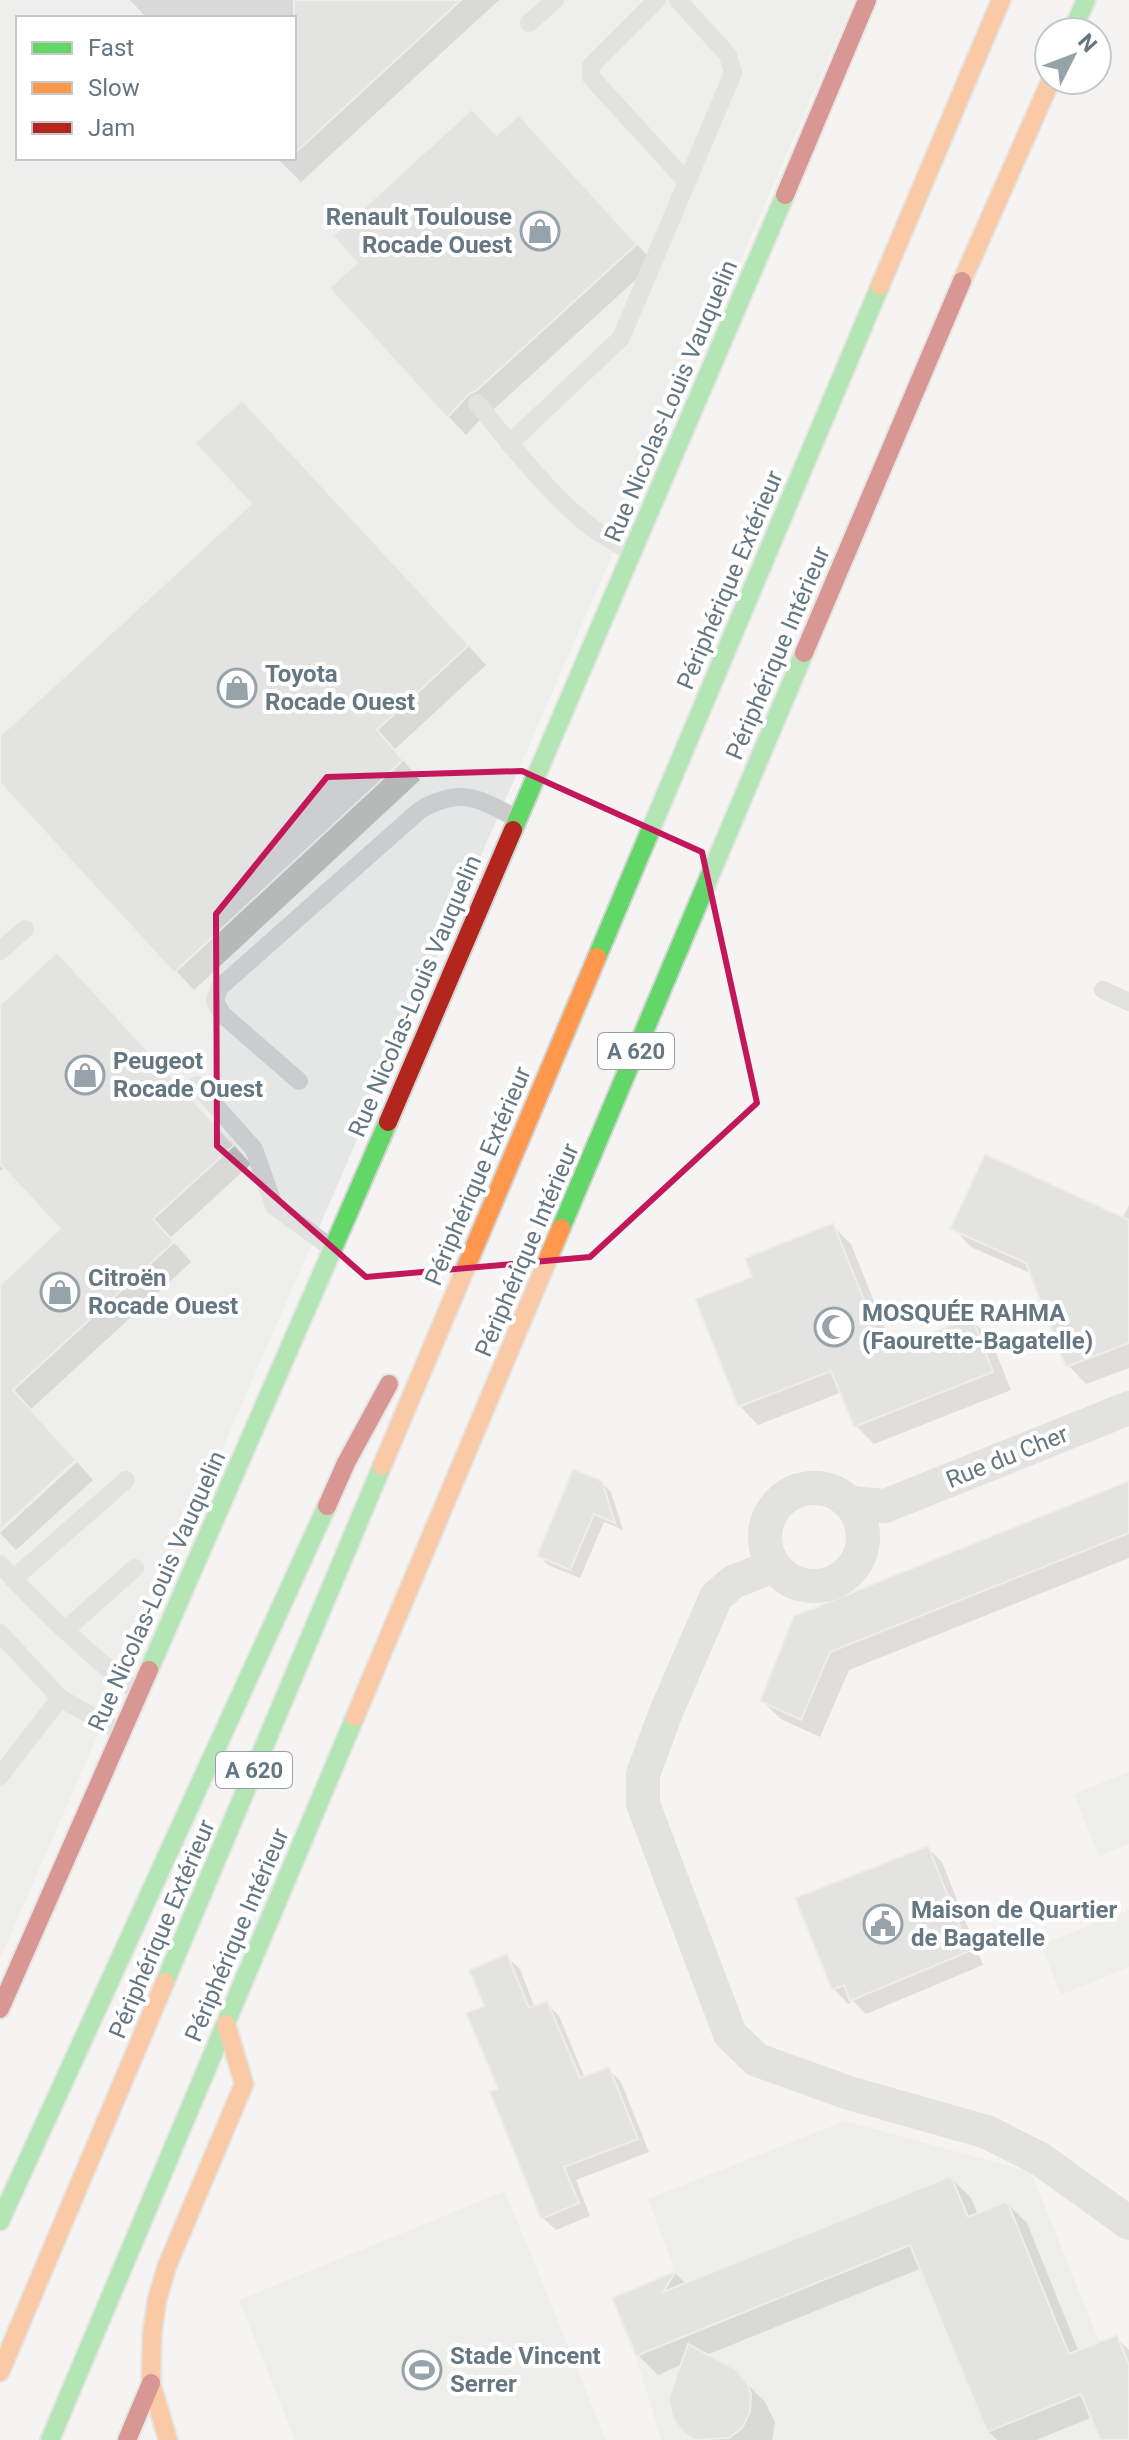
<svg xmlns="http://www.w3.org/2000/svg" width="1129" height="2440" font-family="Roboto,sans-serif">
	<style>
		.built { fill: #e5e6e6; fill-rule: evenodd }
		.green { fill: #e4e7e1 }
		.shadow { fill: #0003 }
		.building { fill: #cdcecf; stroke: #e4e4e3; stroke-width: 2 }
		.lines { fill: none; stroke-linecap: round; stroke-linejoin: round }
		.fast-casing { stroke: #d1d2d3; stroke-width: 22 }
		.slow-casing { stroke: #d1d2d3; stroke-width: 22 }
		.jam-casing { stroke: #d1d2d3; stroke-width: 22 }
		.lane { stroke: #cacccd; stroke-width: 18 }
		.street { stroke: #cacccd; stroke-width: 34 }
		.fast { stroke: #63d668; stroke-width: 18 }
		.slow { stroke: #ff974d; stroke-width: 18 }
		.jam { stroke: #b3261e; stroke-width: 18 }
		.marked { fill: none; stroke: #c2185b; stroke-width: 6; stroke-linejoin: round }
		.labels { text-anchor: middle; stroke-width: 8; stroke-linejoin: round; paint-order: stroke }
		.shield { fill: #fff; stroke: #93a0a8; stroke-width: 2 }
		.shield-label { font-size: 22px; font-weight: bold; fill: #657782 }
		.poi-label { font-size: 24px; font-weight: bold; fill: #657782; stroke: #fff; text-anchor: start }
		.street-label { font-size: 24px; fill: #657782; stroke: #fff }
	</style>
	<rect width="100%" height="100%" fill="#f5f4f3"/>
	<g class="built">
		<path d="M0,0H854L0,1959ZM18,18H294V158H18Z"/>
		<polygon points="845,2121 1031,2172 1099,2341 1117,2335 1129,2365 1129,2440 661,2440 636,2356 612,2299 675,2271 648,2199"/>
	</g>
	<g class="green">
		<polygon points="0,101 18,121 18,127 0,144"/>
		<polygon points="1129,1772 1129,1844 1099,1856 1074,1794"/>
		<polygon points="1129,1910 1129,1967 1061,1995 1041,1945"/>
		<polygon points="505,2191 606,2440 295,2440 239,2300"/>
	</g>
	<g class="shadow">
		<polygon points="130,0 499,0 301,182 277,158 294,158 294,18 147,18"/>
		<polygon points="538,136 654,263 494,409 487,412 466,435 448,416 360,263 498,138"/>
		<polygon points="261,421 486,665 394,750 420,780 194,990 0,780 0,738 254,504"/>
		<polygon points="76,973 251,1164 170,1238 191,1262 30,1410 0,1528 0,1288 63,1230 5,1167 0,1171 0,1007"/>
		<polygon points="1129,1205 1129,1368 1086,1384 1068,1365 1032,1274 971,1247 953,1228 1122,1219"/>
		<polygon points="833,1226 851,1244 894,1351 971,1320 990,1338 1011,1390 874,1444 856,1426 842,1392 758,1425 740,1406 698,1300 755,1278"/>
		<polygon points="77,1462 93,1480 16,1550 0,1533"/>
		<polygon points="601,1482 611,1492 623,1530 604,1522 580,1578 548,1565 539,1556"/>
		<polygon points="1129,1484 1129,1558 849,1670 820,1737 781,1719 762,1701 796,1617"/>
		<polygon points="928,1848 942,1862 983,1965 866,2014 853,2001 848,2004 834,1989 798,1899"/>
		<polygon points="507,1957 520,1969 535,2008 546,2003 559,2016 585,2078 609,2069 621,2082 649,2152 576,2180 590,2216 556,2230 543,2218 501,2090 486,2007"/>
		<polygon points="951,2178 971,2198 978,2215 1007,2203 1027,2223 1079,2352 1116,2337 1129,2350 1129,2440 1102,2440 1093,2417 1036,2440 997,2440 988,2431 922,2268 704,2356 739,2376 765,2402 775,2422 772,2440 694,2440 685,2431 683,2364 658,2375 637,2354 615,2300 675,2273 687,2285"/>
	</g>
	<g class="building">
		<polygon points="294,0 461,0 294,154"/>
		<polygon points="472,109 497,135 519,115 637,244 476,391 469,394 447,418 329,288 357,263 333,236"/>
		<polygon points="242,400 469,645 377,730 403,760 174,973 0,783 0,736 251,504 195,443"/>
		<polygon points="57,952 234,1145 153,1219 174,1242 13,1390 76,1460 0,1530 0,1285 60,1229 0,1164 0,1005"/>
		<polygon points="985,1154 1129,1220 1129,1343 1066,1367 1026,1263 950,1229"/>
		<polygon points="833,1223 885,1352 972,1317 993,1372 854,1427 831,1371 738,1407 695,1299 752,1277 745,1258"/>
		<polygon points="573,1469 602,1481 615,1523 594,1514 570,1570 537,1556"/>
		<polygon points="1129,1481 1129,1533 830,1652 801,1720 760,1701 794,1616"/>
		<polygon points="928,1846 970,1951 850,2001 844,1985 832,1990 795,1898"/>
		<polygon points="507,1954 529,2008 547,2001 580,2078 609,2067 638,2139 564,2167 579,2203 541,2219 490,2092 498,2089 466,2013 484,2006 469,1970"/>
		<polygon points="951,2176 968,2217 1007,2201 1069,2354 1117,2335 1129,2365 1129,2440 1100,2440 1081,2394 987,2432 910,2245 636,2356 612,2298 676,2271 663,2292"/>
		<polygon points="688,2344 735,2369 747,2383 751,2395 750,2412 742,2428 729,2438 695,2440 683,2432 673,2419 669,2400 671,2392"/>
	</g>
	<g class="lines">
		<g class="fast-casing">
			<g id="fast">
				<polyline points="1072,32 1086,0"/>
				<polyline points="513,830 785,195"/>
				<polyline points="597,957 880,286"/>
				<polyline points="561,1228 804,653"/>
				<polyline points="149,1670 388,1122"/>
				<polyline points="165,1982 382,1466"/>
				<polyline points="0,2221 327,1506"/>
				<polyline points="50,2440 355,1717"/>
			</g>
		</g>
		<g class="slow-casing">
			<g id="slow">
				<polyline points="962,281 1051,80"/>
				<polyline points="880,286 1001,0"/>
				<polyline points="382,1466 597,957"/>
				<polyline points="355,1717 561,1228"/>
				<polyline points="0,2372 165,1982"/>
				<polyline points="168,2440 151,2383 152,2335 157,2300 167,2266 244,2084 226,2024"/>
			</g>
		</g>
		<g class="jam-casing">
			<g id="jam">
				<polyline points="785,195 867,0"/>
				<polyline points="804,653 962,281"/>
				<polyline points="388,1122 513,830"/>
				<polyline points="327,1506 346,1463 389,1384"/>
				<polyline points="0,2009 149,1670"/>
				<polyline points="127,2440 151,2383"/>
			</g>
		</g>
		<g class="lane">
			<polyline points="657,0 591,66 591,77 687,182"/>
			<polyline points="529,23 555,0"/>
			<path d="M477,403C509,443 554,500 595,530C607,538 620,545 632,553"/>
			<polyline points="509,444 621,338 733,73 728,55 678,0"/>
			<polyline points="0,951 25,929"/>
			<polyline points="1103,990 1129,1002"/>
			<path d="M299,1081L222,1014L215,1001L219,988L420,810C462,786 479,799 518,819"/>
			<polyline points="197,1085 254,1149 274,1206 333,1249"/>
			<path d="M0,1564C42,1611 89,1654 138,1693"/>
			<polyline points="13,1579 126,1480"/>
			<polyline points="65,1630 135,1568"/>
			<polyline points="0,1633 60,1698 122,1733"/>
			<polyline points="0,1776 60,1698"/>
		</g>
		<g class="street">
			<circle cx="814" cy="1537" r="49"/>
			<polyline points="850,1503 885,1506 1129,1408"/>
			<polyline points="774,1566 733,1582 716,1597 666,1712 643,1774 643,1804 730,2034 757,2060 849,2093 987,2132 1040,2159 1129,2223"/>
		</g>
		<use href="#fast" class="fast"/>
		<use href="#slow" class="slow"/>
		<use href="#jam" class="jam"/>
	</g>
	<path d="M0 0H1129V2440H0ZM522,771L702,852L757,1103L590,1257L366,1277L217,1146L216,914L327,777Z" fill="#f5f4f3" fill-opacity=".55" fill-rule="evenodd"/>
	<path class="marked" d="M522,771L702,852L757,1103L590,1257L366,1277L217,1146L216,914L327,777Z"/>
	<defs>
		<g id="shop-ring" transform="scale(2)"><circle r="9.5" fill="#fff" stroke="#97a3aa" stroke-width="1.5"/><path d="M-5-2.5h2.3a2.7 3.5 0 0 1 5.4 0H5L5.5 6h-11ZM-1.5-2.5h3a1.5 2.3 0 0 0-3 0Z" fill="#97a3aa"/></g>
		<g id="mosque-ring" transform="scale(2)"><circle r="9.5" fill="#fff" stroke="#97a3aa" stroke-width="1.5"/><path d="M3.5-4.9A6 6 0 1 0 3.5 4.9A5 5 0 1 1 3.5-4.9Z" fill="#97a3aa"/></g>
		<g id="civic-ring" transform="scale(2)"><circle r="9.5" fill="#fff" stroke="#97a3aa" stroke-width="1.5"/><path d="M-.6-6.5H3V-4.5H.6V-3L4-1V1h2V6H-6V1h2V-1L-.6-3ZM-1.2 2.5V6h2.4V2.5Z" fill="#97a3aa"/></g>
		<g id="stadium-ring" transform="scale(2)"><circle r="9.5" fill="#fff" stroke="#97a3aa" stroke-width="1.5"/><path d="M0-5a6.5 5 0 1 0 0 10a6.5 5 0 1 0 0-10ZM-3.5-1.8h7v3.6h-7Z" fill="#97a3aa"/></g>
	</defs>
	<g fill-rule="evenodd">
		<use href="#shop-ring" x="540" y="231"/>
		<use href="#shop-ring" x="237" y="688"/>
		<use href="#shop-ring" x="85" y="1075"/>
		<use href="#shop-ring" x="60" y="1292"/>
		<use href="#mosque-ring" x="834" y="1327"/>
		<use href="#civic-ring" x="883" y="1924"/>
		<use href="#stadium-ring" x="422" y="2370"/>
	</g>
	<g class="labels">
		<g class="shield">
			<rect x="598" y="1033" width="76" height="36" rx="6"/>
			<rect x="216" y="1752" width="76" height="36" rx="6"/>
		</g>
		<g class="shield-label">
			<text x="636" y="1059">A 620</text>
			<text x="254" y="1778">A 620</text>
		</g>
		<g class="poi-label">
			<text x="512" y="225" text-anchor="end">Renault Toulouse<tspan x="512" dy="28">Rocade Ouest</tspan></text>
			<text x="265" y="682">Toyota<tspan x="265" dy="28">Rocade Ouest</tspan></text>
			<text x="113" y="1069">Peugeot<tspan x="113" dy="28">Rocade Ouest</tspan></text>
			<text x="88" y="1286">Citroën<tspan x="88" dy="28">Rocade Ouest</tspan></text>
			<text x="862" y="1321">MOSQUÉE RAHMA<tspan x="862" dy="28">(Faourette-Bagatelle)</tspan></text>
			<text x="911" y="1918">Maison de Quartier<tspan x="911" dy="28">de Bagatelle</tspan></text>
			<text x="450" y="2364">Stade Vincent<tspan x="450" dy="28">Serrer</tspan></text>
		</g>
		<g class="street-label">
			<text transform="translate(671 401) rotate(-67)" y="8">Rue Nicolas-Louis Vauquelin</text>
			<text transform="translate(730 580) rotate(-67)" y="8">Périphérique Extérieur</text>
			<text transform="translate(778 653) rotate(-67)" y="8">Périphérique Intérieur</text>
			<text transform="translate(415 996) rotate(-67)" y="8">Rue Nicolas-Louis Vauquelin</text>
			<text transform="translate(478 1176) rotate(-67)" y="8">Périphérique Extérieur</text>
			<text transform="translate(527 1250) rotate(-67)" y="8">Périphérique Intérieur</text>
			<text transform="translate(1007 1457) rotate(-22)" y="8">Rue du Cher</text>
			<text transform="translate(157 1591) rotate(-66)" y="8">Rue Nicolas-Louis Vauquelin</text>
			<text transform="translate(162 1929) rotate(-67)" y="8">Périphérique Extérieur</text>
			<text transform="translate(237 1935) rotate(-67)" y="8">Périphérique Intérieur</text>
		</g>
	</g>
	<rect x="16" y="16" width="280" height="144" fill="#ffffff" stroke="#c1c9cd" stroke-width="2"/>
	<rect x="32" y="42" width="40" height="12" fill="#63d668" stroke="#c1c9cd" stroke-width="2"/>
	<text x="88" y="56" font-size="24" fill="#657782">Fast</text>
	<rect x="32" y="82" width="40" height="12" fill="#ff974d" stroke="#c1c9cd" stroke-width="2"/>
	<text x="88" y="96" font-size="24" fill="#657782">Slow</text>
	<rect x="32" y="122" width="40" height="12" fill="#b3261e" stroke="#c1c9cd" stroke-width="2"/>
	<text x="88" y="136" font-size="24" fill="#657782">Jam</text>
	<g transform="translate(1073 56) rotate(48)"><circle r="38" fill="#ffffff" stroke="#c1c9cd" stroke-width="2"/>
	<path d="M0-6L14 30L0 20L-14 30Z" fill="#97a3aa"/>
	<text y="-12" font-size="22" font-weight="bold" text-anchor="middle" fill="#657782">N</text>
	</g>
</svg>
